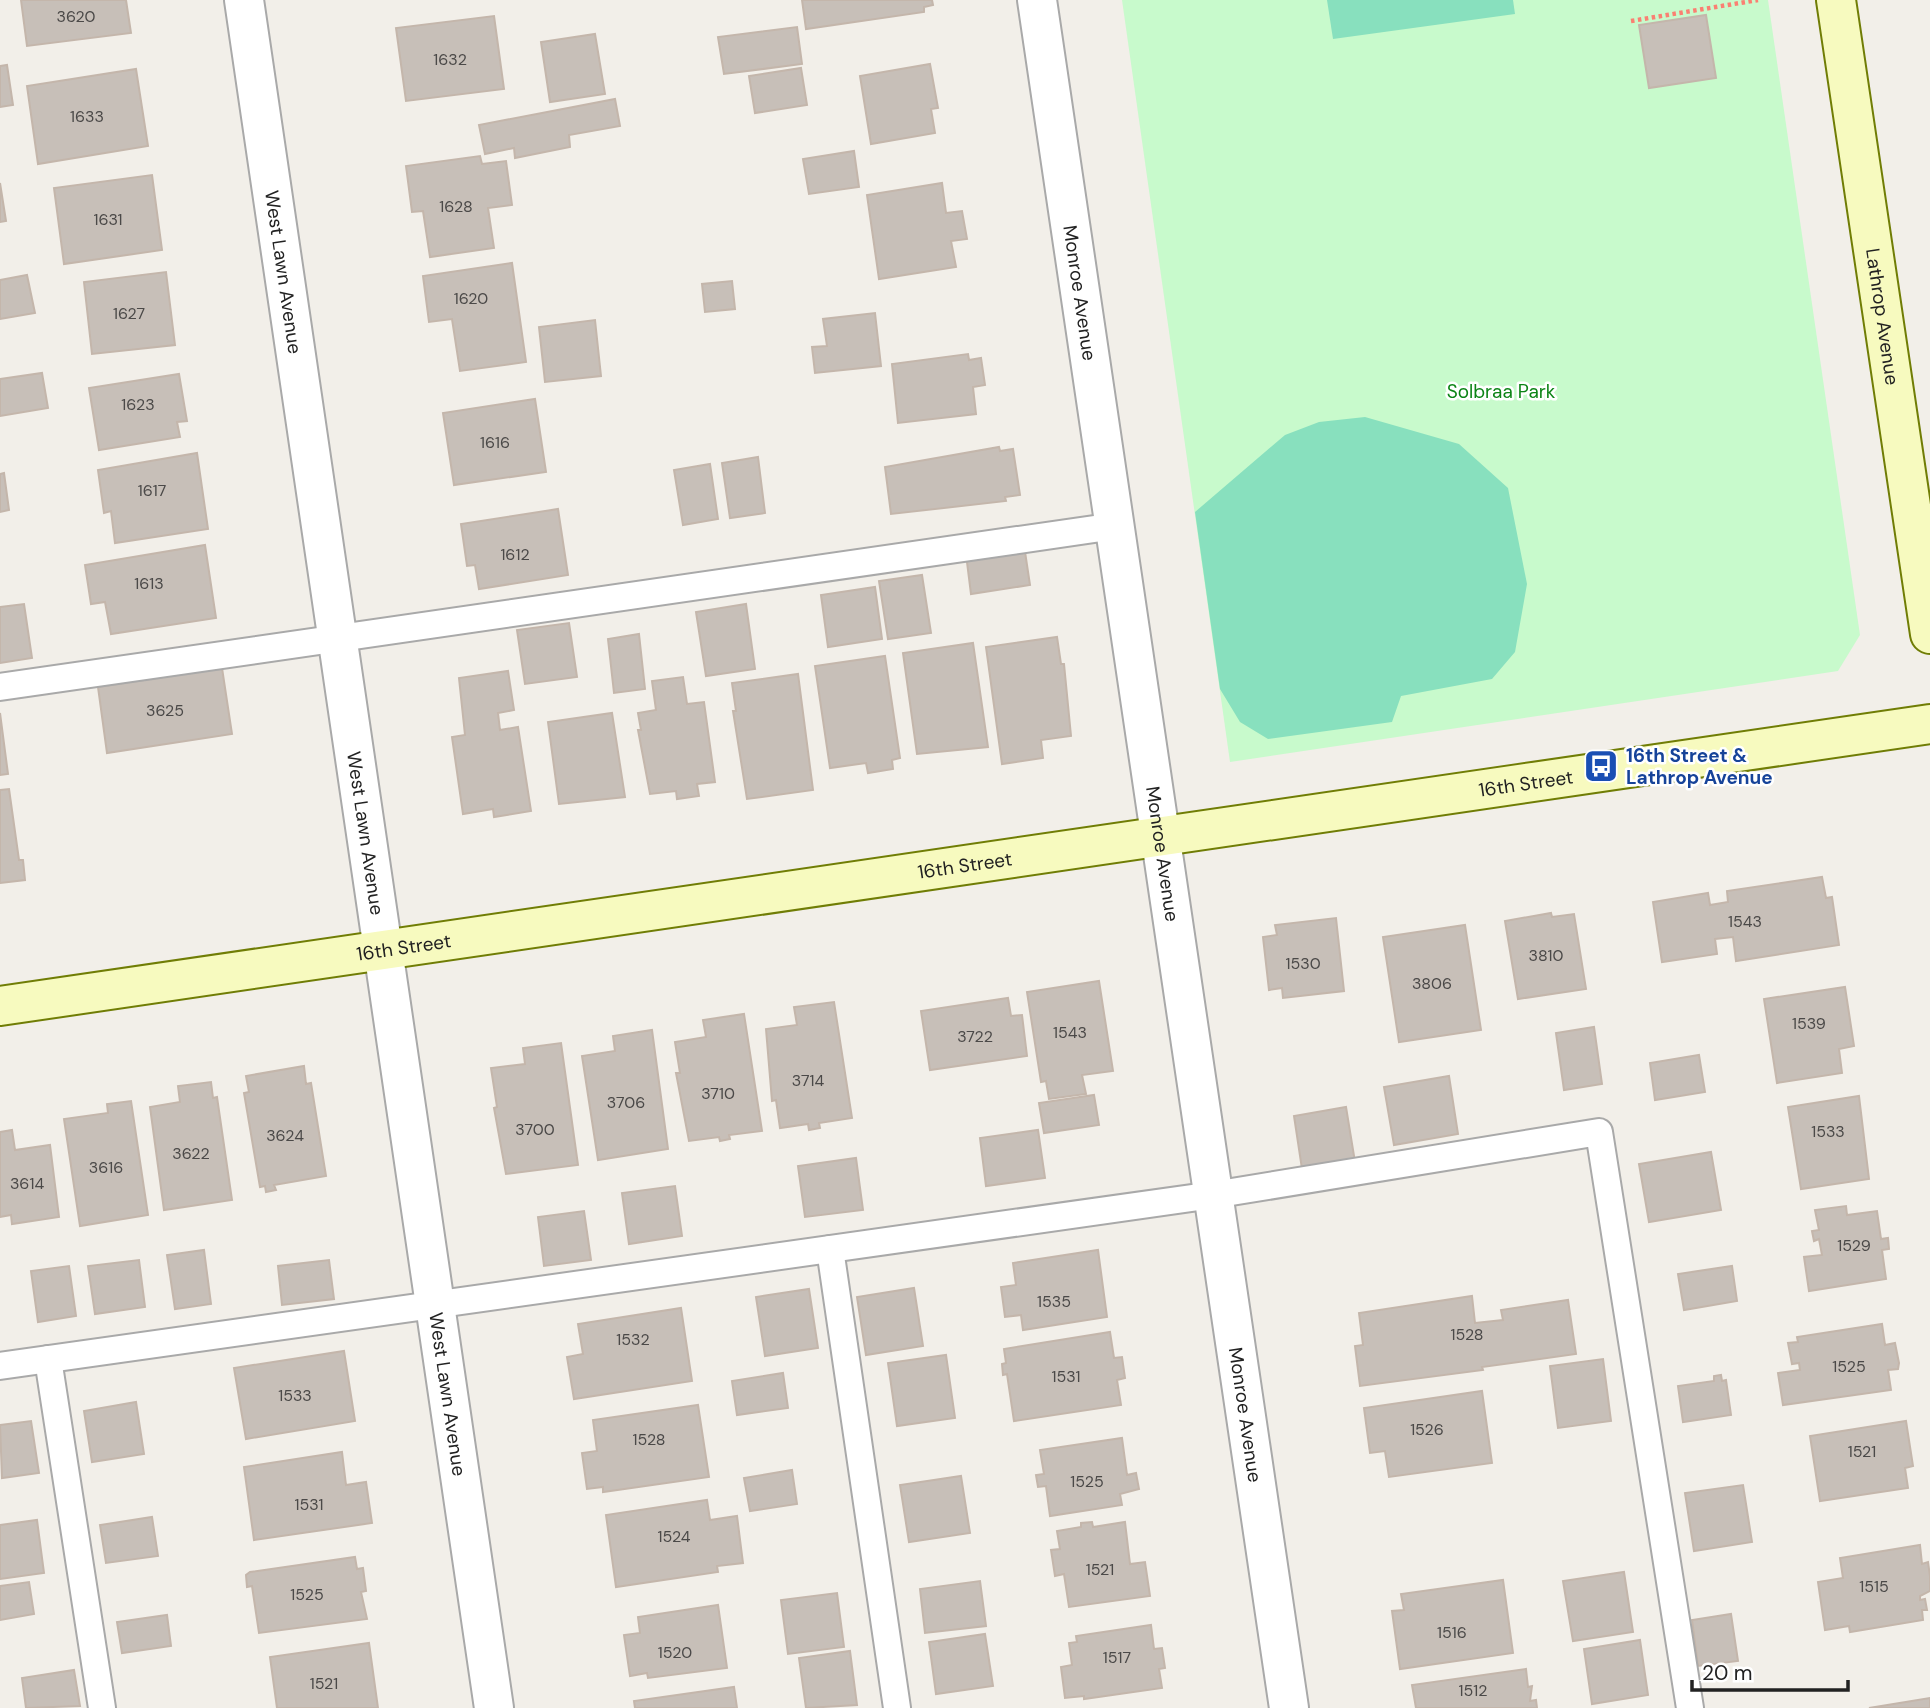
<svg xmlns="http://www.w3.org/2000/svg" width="1930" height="1708" font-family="'DM Sans',sans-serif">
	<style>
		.park { fill: #c8facc }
		.pitch { fill: #88e0be }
		.building { fill: #c7bfb8; stroke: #c4b6ab; stroke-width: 2 }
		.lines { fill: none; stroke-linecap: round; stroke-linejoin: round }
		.lane-casing { stroke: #a9a9a9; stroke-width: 30 }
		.street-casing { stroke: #a9a9a9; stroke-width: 42 }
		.secondary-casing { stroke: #707d05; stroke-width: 42 }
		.path { stroke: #fa8072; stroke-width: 4.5; stroke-dasharray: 3.5 3.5; stroke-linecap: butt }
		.lane { stroke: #fff; stroke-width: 26 }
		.street { stroke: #fff; stroke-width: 38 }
		.secondary { stroke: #f7fabf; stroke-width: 38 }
		.labels { text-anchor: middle; stroke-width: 5; stroke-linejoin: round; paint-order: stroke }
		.number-label { font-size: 16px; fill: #4b4948 }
		.street-label { font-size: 19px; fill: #222; stroke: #fff }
		.park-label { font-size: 19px; fill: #0c8416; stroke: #fff }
		.transit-label { font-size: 19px; font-weight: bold; fill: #164399; stroke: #fff; text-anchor: start }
	</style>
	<rect width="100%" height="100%" fill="#f2efe9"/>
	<polygon class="park" points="1122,0 1768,0 1860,635 1838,671 1230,762"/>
	<g class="pitch">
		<polygon points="1327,0 1513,0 1515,14 1333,39"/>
		<polygon points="1365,417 1459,444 1508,488 1527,584 1515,652 1492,679 1401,696 1392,722 1268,739 1240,722 1220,689 1195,512 1285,435 1319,422"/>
	</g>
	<g class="building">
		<polygon points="21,0 126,0 131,33 27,46"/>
		<polygon points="802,0 932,0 933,5 924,7 924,12 806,29"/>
		<polygon points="1706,15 1716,78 1649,88 1639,25"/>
		<polygon points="494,16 504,89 406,101 396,28"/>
		<polygon points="797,27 802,64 724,74 718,37"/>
		<polygon points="595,34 605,94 550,102 541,42"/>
		<polygon points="930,64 938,108 931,109 935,133 871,144 860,76"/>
		<polygon points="7,65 13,105 0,107 0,66"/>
		<polygon points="801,68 807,105 755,113 749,76"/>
		<polygon points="136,69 148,146 38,164 27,86"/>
		<polygon points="615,99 620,126 569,135 570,147 515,158 514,148 485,154 479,125"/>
		<polygon points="854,151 859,187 809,194 803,159"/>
		<polygon points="480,156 482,164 506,161 512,205 488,208 494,248 430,257 423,211 412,212 406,166"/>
		<polygon points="152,175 162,250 64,264 54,188"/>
		<polygon points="0,183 6,221 0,222"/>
		<polygon points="942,183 946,213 962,211 967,239 951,241 956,267 879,279 867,195"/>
		<polygon points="512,263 526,362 460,371 452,319 429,322 423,276"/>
		<polygon points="166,272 175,345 92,354 84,282"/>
		<polygon points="27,275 35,313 0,319 0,280"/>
		<polygon points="732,281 735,309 705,312 702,284"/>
		<polygon points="875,313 881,366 815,373 812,347 827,346 823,319"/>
		<polygon points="595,320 601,376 545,382 539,327"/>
		<polygon points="968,354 969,360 981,358 985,385 973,387 976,414 898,423 892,364"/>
		<polygon points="42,373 48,408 0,416 0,379"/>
		<polygon points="179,374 187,421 177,422 180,437 99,450 89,388"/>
		<polygon points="535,399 546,472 454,485 443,413"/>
		<polygon points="999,447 1000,451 1013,449 1020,495 1005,497 1006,501 891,514 885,467"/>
		<polygon points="197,453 208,529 115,543 111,511 104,513 98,470"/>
		<polygon points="758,457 765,513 730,518 722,463"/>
		<polygon points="710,464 718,519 683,525 674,470"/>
		<polygon points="4,473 9,510 0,512 0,474"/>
		<polygon points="558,509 568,575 479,589 475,565 467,566 461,524"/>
		<polygon points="205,545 216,618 111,634 105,602 91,604 85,565"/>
		<polygon points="1024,545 1030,585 971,594 966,554"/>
		<polygon points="922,575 931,633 888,639 879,581"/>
		<polygon points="875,587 882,639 828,647 821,595"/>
		<polygon points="24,604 32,658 0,663 0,607"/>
		<polygon points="746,604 755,669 706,676 696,612"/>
		<polygon points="569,623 577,677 525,684 517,630"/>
		<polygon points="639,634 645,689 614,693 608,639"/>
		<polygon points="1057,637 1061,664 1064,664 1071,736 1041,740 1043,758 1002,764 986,647"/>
		<polygon points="973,643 988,747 917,754 903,653"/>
		<polygon points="885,656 900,758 892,760 893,769 868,773 866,763 830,768 815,666"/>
		<polygon points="222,668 232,734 107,753 98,687"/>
		<polygon points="508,671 514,710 498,713 500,730 518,727 531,811 494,817 493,809 463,814 452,737 465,735 459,678"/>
		<polygon points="798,674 813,790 747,799 733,711 736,711 732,683"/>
		<polygon points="683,677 687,704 704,702 715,782 697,784 699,796 677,799 676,791 650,794 638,730 641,730 638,713 656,710 652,681"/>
		<polygon points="0,713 8,774 0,775"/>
		<polygon points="612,713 625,797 559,804 548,722"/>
		<polygon points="9,789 19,860 23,860 25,880 0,883 0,790"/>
		<polygon points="1822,877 1826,898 1832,897 1839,945 1736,961 1733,937 1715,939 1717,954 1662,962 1653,902 1708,893 1710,905 1728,902 1727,891"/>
		<polygon points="1551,913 1552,917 1574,914 1586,989 1518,999 1505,921"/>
		<polygon points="1336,918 1344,991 1283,998 1282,988 1269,990 1263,937 1277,935 1275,925"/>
		<polygon points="1465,925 1481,1030 1399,1042 1383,937"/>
		<polygon points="1099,981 1113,1071 1082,1075 1086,1094 1049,1099 1046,1081 1041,1082 1027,992"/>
		<polygon points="1845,987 1854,1046 1839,1049 1842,1073 1777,1083 1764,999"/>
		<polygon points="1008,998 1011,1016 1022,1015 1027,1056 930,1070 921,1011"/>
		<polygon points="834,1002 852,1118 819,1123 820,1128 809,1130 808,1124 780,1128 776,1100 772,1101 766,1029 797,1025 794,1007"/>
		<polygon points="744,1014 762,1131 729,1135 730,1139 720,1141 719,1137 689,1141 676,1073 680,1073 675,1042 706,1037 703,1020"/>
		<polygon points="1594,1027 1602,1084 1564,1090 1556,1033"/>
		<polygon points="652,1030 668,1149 598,1160 582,1056 615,1051 613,1036"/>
		<polygon points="561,1043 578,1165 506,1174 494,1108 497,1107 491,1068 525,1064 523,1048"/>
		<polygon points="1699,1055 1705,1092 1655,1100 1650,1063"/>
		<polygon points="304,1066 306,1084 311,1083 326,1176 274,1185 276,1190 266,1192 265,1186 260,1187 244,1093 249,1092 246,1076"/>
		<polygon points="1449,1076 1458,1134 1394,1145 1384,1087"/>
		<polygon points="211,1082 213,1098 217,1097 232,1200 164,1210 150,1107 180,1102 178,1086"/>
		<polygon points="1094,1095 1099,1125 1044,1133 1039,1103"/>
		<polygon points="1859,1096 1869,1179 1801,1189 1788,1107"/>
		<polygon points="131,1101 148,1215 80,1226 64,1119 108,1113 107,1104"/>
		<polygon points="1346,1107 1355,1162 1302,1169 1294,1116"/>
		<polygon points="12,1130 15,1150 50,1145 59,1217 12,1224 11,1215 0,1217 0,1132"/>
		<polygon points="1038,1130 1045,1178 986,1186 980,1138"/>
		<polygon points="1711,1152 1721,1210 1649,1222 1639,1164"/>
		<polygon points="856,1158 863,1210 805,1217 798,1166"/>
		<polygon points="675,1186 682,1236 629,1244 622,1193"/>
		<polygon points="1846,1206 1847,1215 1877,1211 1881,1239 1888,1238 1889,1249 1882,1250 1886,1279 1809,1291 1804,1257 1822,1255 1819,1239 1814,1241 1812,1231 1819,1230 1815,1210"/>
		<polygon points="584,1211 591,1260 544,1266 538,1217"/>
		<polygon points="204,1250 211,1304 175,1309 167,1255"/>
		<polygon points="1098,1250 1107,1317 1023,1330 1021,1315 1005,1317 1001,1287 1016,1285 1013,1263"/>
		<polygon points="139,1260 145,1307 95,1314 88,1266"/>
		<polygon points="329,1260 334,1299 282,1305 278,1266"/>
		<polygon points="69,1266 76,1316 38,1322 31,1271"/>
		<polygon points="1732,1266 1737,1301 1684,1310 1678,1274"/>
		<polygon points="914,1288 923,1346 866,1355 857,1297"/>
		<polygon points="809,1289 818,1348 765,1356 756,1297"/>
		<polygon points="1472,1296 1475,1323 1503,1320 1501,1310 1568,1300 1576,1354 1482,1367 1483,1370 1360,1386 1355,1346 1363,1345 1359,1313"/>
		<polygon points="681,1308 692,1381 574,1399 567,1357 583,1354 578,1324"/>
		<polygon points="1882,1324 1885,1345 1895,1343 1899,1363 1898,1369 1888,1370 1891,1390 1783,1405 1778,1373 1800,1370 1799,1363 1792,1364 1788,1343 1798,1342 1797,1337"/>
		<polygon points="1110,1332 1114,1358 1122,1357 1125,1378 1117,1380 1121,1405 1014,1421 1007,1374 1003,1375 1002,1364 1006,1363 1004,1349"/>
		<polygon points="344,1351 355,1421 246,1439 234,1368"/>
		<polygon points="946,1355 955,1418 897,1426 888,1363"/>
		<polygon points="1603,1359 1611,1421 1558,1428 1550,1366"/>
		<polygon points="783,1373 788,1408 737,1415 732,1381"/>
		<polygon points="1721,1375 1722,1381 1726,1380 1731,1415 1683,1422 1678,1386 1714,1381 1714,1376"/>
		<polygon points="1482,1391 1492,1463 1389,1477 1385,1451 1370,1453 1364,1408"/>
		<polygon points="136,1402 144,1454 92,1462 84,1411"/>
		<polygon points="698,1405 709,1477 603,1492 603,1487 587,1489 582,1453 597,1451 593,1420"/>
		<polygon points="31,1421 39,1473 2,1478 0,1425"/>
		<polygon points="1906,1421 1913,1466 1905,1468 1908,1488 1820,1501 1810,1436"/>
		<polygon points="1122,1438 1127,1475 1136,1473 1139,1489 1120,1494 1122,1505 1050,1516 1046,1486 1038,1487 1036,1475 1044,1474 1040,1450"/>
		<polygon points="342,1452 346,1485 366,1482 372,1523 254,1540 244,1467"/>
		<polygon points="792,1470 797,1504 750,1511 744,1478"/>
		<polygon points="961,1476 970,1533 909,1542 900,1485"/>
		<polygon points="1743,1485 1752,1542 1694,1551 1685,1493"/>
		<polygon points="707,1500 710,1520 737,1516 743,1563 717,1566 718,1572 616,1587 606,1515"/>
		<polygon points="152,1517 158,1556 106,1563 100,1525"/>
		<polygon points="37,1520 44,1573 0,1579 0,1525"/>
		<polygon points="1092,1522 1093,1527 1125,1522 1130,1564 1145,1562 1150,1596 1069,1607 1064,1574 1055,1576 1051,1550 1060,1549 1057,1531 1081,1527 1081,1523"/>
		<polygon points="1920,1545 1922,1564 1928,1562 1930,1576 1930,1591 1920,1596 1920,1600 1925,1599 1927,1610 1922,1610 1923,1620 1850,1632 1849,1626 1825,1630 1818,1582 1843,1578 1840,1558"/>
		<polygon points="355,1557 357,1569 363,1568 366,1591 361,1592 367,1619 259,1633 252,1586 247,1587 246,1575 250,1572"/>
		<polygon points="1624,1572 1633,1632 1573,1641 1563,1581"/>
		<polygon points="1503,1580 1513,1653 1400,1669 1392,1611 1404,1610 1401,1594"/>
		<polygon points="980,1581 986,1626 925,1633 920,1589"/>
		<polygon points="29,1582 34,1614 0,1620 0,1586"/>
		<polygon points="837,1593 844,1647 788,1654 781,1600"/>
		<polygon points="718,1605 727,1668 648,1678 647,1673 630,1676 624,1635 640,1633 638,1617"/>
		<polygon points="1731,1614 1738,1661 1698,1666 1692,1620"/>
		<polygon points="167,1615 171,1646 122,1653 117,1622"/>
		<polygon points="1151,1625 1154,1649 1162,1648 1165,1668 1159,1669 1162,1688 1084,1699 1084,1696 1065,1698 1061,1667 1072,1665 1069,1643 1077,1642 1076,1636"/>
		<polygon points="985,1634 993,1686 936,1694 929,1642"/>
		<polygon points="1640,1640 1648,1695 1592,1704 1584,1649"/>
		<polygon points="369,1643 378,1708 277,1708 270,1657"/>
		<polygon points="850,1651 857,1705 806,1708 799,1658"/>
		<polygon points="1526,1669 1528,1687 1532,1686 1530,1701 1536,1700 1537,1708 1416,1708 1412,1685"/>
		<polygon points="74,1670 80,1706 26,1708 22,1678"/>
		<polygon points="734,1687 737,1708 635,1708 634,1701"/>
		<polygon points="1930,1698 1930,1708 1869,1708"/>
	</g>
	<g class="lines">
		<g class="lane-casing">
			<g id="lane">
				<polyline points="0,687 1115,526"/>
				<polyline points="830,1249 897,1708"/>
				<polyline points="48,1359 102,1708"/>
				<polyline points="0,1366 1213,1195 1599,1132 1690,1708"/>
			</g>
		</g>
		<g class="street-casing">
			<g id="street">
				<path id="s1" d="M244,0L494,1708"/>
				<path id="s2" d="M1037,0L1289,1708"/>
			</g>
		</g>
		<g class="secondary-casing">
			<g id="secondary">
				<path id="s3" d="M1836,0L1930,634"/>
				<path id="s4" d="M0,1006L1930,724"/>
			</g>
		</g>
		<polyline class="path" points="1631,21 1758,0"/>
		<use href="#lane" class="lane"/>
		<use href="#street" class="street"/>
		<use href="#secondary" class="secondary"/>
	</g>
	<defs>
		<g id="bus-square" transform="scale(1.75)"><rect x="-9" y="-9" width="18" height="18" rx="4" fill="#1a4fb4" stroke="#fff"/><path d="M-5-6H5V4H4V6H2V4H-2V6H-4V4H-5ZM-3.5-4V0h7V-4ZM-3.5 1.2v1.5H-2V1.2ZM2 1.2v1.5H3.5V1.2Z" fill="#fff"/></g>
	</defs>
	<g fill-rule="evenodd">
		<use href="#bus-square" x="1601" y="766"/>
	</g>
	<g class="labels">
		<g class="number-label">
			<text x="76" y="22">3620</text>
			<text x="450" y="65">1632</text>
			<text x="87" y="122">1633</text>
			<text x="456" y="212">1628</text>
			<text x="108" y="225">1631</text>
			<text x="471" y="304">1620</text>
			<text x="129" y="319">1627</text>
			<text x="138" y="410">1623</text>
			<text x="495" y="448">1616</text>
			<text x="152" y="496">1617</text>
			<text x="515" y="560">1612</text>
			<text x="149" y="589">1613</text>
			<text x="165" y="716">3625</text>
			<text x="1745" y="927">1543</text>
			<text x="1546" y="961">3810</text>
			<text x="1303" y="969">1530</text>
			<text x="1432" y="989">3806</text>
			<text x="1809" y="1029">1539</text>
			<text x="1070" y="1038">1543</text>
			<text x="975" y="1042">3722</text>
			<text x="808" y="1086">3714</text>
			<text x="718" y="1099">3710</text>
			<text x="626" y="1108">3706</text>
			<text x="535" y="1135">3700</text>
			<text x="1828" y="1137">1533</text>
			<text x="285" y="1141">3624</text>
			<text x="191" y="1159">3622</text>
			<text x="106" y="1173">3616</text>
			<text x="27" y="1189">3614</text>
			<text x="1854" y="1251">1529</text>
			<text x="1054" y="1307">1535</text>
			<text x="1467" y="1340">1528</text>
			<text x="633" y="1345">1532</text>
			<text x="1849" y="1372">1525</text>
			<text x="1066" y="1382">1531</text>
			<text x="295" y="1401">1533</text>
			<text x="1427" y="1435">1526</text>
			<text x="649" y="1445">1528</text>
			<text x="1862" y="1457">1521</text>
			<text x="1087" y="1487">1525</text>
			<text x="309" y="1510">1531</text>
			<text x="674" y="1542">1524</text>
			<text x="1100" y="1575">1521</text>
			<text x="1874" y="1592">1515</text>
			<text x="307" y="1600">1525</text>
			<text x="1452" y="1638">1516</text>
			<text x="675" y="1658">1520</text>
			<text x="1117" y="1663">1517</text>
			<text x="324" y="1689">1521</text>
			<text x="1473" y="1696">1512</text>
		</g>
		<g class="street-label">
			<text dy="7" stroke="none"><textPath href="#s1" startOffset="275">West Lawn Avenue</textPath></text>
			<text dy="7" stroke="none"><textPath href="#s2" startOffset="296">Monroe Avenue</textPath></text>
			<text dy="7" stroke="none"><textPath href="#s3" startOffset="320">Lathrop Avenue</textPath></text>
			<text dy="7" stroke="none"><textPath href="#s4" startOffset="1542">16th Street</textPath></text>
			<text dy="7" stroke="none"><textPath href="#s1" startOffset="842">West Lawn Avenue</textPath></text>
			<text dy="7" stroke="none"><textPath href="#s2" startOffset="863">Monroe Avenue</textPath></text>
			<text dy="7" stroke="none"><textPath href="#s4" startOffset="975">16th Street</textPath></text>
			<text dy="7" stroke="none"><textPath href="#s4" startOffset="408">16th Street</textPath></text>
			<text dy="7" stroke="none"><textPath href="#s1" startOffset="1409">West Lawn Avenue</textPath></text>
			<text dy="7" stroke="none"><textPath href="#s2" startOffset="1430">Monroe Avenue</textPath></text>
		</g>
		<g class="park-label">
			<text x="1501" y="398">Solbraa Park</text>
		</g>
		<g class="transit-label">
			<text x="1626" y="762">16th Street &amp;<tspan x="1626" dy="22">Lathrop Avenue</tspan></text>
		</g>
	</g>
	<path d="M1692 1680v10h156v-10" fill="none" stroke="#222222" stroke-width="3.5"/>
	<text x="1702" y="1680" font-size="21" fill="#222222" stroke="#ffffff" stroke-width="5" paint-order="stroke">20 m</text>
</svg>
